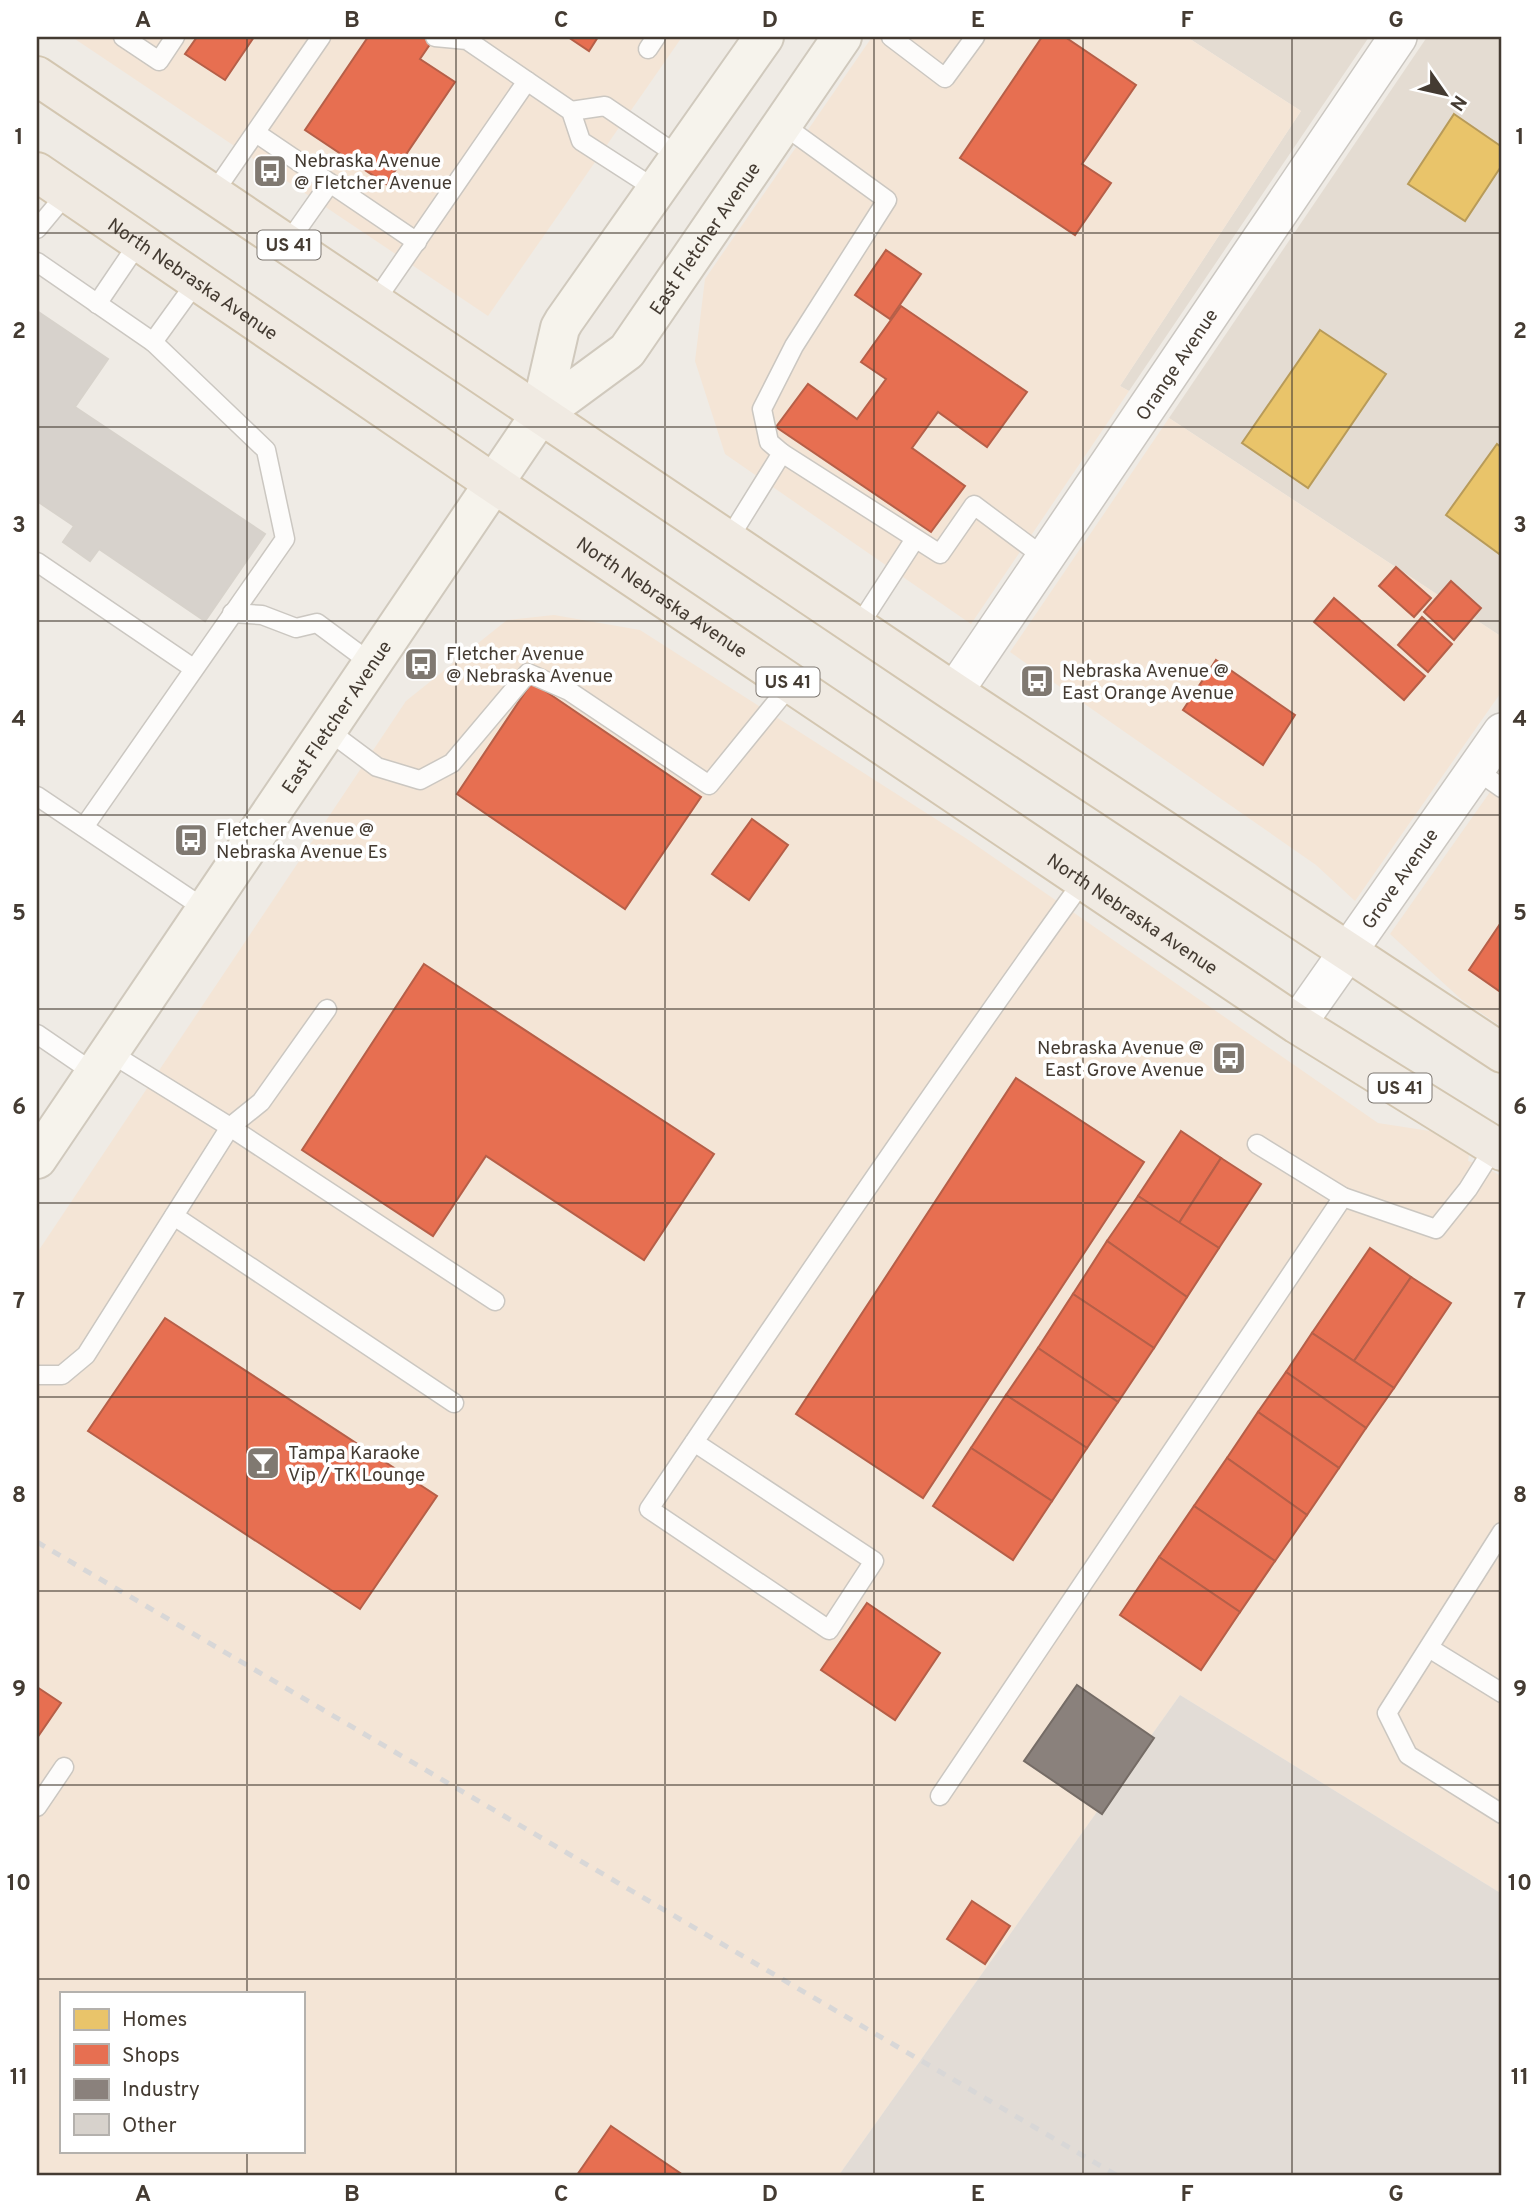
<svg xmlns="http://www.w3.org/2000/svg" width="1539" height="2212" font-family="Overpass,sans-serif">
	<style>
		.residential { fill: #e4dcd2 }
		.commercial { fill: #f4e5d6; fill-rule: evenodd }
		.industrial { fill: #e2dcd6 }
		.homes { fill: #e9c46a; stroke: #b89b59; stroke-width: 2 }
		.shops { fill: #e76f51; stroke: #b65f48; stroke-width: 2 }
		.industry { fill: #8a817c; stroke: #756c66; stroke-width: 2 }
		.building { fill: #d7d2cc; stroke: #d7d2cb; stroke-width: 2 }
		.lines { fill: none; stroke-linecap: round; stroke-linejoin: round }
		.lane-casing { stroke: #cbc7c1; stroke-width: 21 }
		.street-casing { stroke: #cbc7c1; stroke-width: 40 }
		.secondary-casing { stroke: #d0c9bd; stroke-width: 42 }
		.primary-casing { stroke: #d3c6b0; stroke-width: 42 }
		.lane { stroke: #fdfcfb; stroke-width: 18 }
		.street { stroke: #fdfcfb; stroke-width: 37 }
		.secondary { stroke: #f6f3ec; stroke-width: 38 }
		.primary { stroke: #f0eae2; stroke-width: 38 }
		.rail { stroke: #d8d7d7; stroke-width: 5; stroke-dasharray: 9 9; stroke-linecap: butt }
		.grid { fill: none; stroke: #443b32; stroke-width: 2; stroke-opacity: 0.55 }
		.labels { text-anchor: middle; stroke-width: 7; stroke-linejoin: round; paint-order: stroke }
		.shield { fill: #fff; stroke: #7c7670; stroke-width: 2 }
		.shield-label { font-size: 18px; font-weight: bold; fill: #443b32 }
		.poi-label { font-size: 19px; fill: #443b32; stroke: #fff; text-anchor: start }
		.street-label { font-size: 19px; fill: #443b32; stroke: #fff }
		.neatline { fill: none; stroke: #443b32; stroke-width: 2.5 }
		.grid-label { font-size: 23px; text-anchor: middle; font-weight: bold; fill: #443b32 }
	</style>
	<rect width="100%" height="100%" fill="#efebe5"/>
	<g class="residential">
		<polygon points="1187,37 1369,37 1129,391 1120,386 1301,111"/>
		<polygon points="1427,37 1502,37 1502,637 1169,418"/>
	</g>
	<g class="commercial">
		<polygon points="72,37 682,37 488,316"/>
		<polygon points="872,37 1187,37 1301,111 1120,386 1129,391 971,624 725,454 695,361 705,279"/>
		<polygon points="1169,418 1502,637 1502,691 1355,901 1316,865 1010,652"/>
		<path d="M554,615L640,630L967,839L1378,1123L1430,1131L1469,1155L1468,1161L1486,1167L1502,1177V1894L1180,1695L839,2175H37V1253L406,701L507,620ZM61,1993H303V2151H61Z"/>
		<polygon points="1502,775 1502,1027 1462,1000 1390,934"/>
	</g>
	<polygon class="industrial" points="1180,1695 1502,1894 1502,2175 839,2175"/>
	<g class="homes">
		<polygon points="1454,114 1502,147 1502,165 1465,221 1408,184"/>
		<polygon points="1320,330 1386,374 1308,488 1242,443"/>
		<polygon points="1497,444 1502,448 1502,556 1446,515"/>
	</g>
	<g class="shops">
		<polygon points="197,37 254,37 225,80 185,54"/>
		<polygon points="368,37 435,37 420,59 455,82 386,184 305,130"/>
		<polygon points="568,37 598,37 589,51"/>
		<polygon points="1042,37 1065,37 1136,85 1082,164 1111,183 1075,235 960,158"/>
		<polygon points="886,250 921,274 890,319 855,295"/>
		<polygon points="901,306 1027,392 987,447 938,412 912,448 965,486 931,532 776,427 808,384 857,419 886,379 861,362"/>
		<polygon points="1396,567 1431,598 1414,617 1379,586"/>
		<polygon points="1451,581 1481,608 1454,640 1424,612"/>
		<polygon points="1334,598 1425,676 1404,700 1314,622"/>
		<polygon points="1422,617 1452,644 1428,672 1398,645"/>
		<polygon points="1216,660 1295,715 1263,765 1183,710"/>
		<polygon points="532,682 701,797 625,909 457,794"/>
		<polygon points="752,819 788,845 749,900 712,874"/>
		<polygon points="1502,921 1502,993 1469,970"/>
		<polygon points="424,964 714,1154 644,1260 486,1156 433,1236 302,1150"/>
		<polygon points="1016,1078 1144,1162 923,1498 796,1414"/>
		<polygon points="1181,1131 1221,1158 1179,1223 1138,1196"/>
		<polygon points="1221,1158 1261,1184 1219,1248 1179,1223"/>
		<polygon points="1138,1196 1219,1248 1187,1297 1107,1241"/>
		<polygon points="1107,1241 1187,1297 1154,1348 1073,1294"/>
		<polygon points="1370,1248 1411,1277 1354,1361 1312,1333"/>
		<polygon points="1411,1277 1451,1303 1394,1388 1354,1361"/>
		<polygon points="1073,1294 1154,1348 1118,1402 1038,1348"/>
		<polygon points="165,1318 437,1496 360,1609 88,1431"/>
		<polygon points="1312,1333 1394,1388 1366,1428 1286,1372"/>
		<polygon points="1038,1348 1118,1402 1087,1448 1006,1395"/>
		<polygon points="1286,1372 1366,1428 1339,1468 1258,1412"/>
		<polygon points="1006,1395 1087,1448 1052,1501 971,1448"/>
		<polygon points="1258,1412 1339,1468 1307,1515 1227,1458"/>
		<polygon points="971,1448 1052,1501 1013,1560 933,1506"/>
		<polygon points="1227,1458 1307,1515 1275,1561 1194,1506"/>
		<polygon points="1194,1506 1275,1561 1240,1612 1159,1557"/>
		<polygon points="1159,1557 1240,1612 1201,1670 1120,1615"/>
		<polygon points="867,1603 940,1653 895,1720 821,1670"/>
		<polygon points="37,1687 61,1703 37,1738"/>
		<polygon points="972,1901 1010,1926 985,1964 947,1939"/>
		<polygon points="611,2126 683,2175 577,2175"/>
	</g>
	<polygon class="industry" points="1077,1685 1154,1738 1102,1814 1024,1761"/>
	<polygon class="building" points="37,311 108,359 75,407 265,534 205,621 99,549 90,561 63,542 74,526 37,501"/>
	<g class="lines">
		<g class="lane-casing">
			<g id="lane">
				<polyline points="123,37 159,61 175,37"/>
				<polyline points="435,37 467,40 527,81 571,111 581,141 657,190"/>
				<polyline points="891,37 945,78 975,37"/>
				<polyline points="648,49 656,37"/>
				<polyline points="571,111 605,106 680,157"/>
				<polyline points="256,133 417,242"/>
				<polyline points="213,194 321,37"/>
				<polyline points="37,229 67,193"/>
				<polyline points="287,244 330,183"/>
				<polyline points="37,262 153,342"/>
				<polyline points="374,303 527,81"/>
				<polyline points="97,304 139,242"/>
				<polyline points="782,453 940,554 974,505 1045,558"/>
				<polyline points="728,540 782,453 769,442 762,409 794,346 887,200 782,124"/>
				<polyline points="37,562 193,668"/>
				<polyline points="232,613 262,615 296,628 317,623 371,663"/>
				<polyline points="858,627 915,539"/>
				<polyline points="326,729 377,767 420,780 452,763 528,673 569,691 709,785 791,684"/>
				<polyline points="1476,770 1502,788"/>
				<polyline points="37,796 205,909"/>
				<polyline points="84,827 285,539 266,450 153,342 197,281"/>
				<polyline points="327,1009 261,1102 230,1127 495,1301"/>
				<polyline points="37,1034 94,1073"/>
				<polyline points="1257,1144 1343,1197 1436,1229 1468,1189 1495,1146"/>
				<polyline points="174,1216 454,1403"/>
				<polyline points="37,1375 62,1375 86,1355 230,1127 109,1052"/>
				<path d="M694,1442L874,1561L829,1630L649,1509C791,1298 934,1088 1083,881"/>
				<polyline points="1502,1532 1387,1713 1408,1755 1502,1814"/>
				<polyline points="1429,1648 1502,1693"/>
				<polyline points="940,1796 1343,1197"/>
				<polyline points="37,1807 64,1767"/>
			</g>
		</g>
		<g class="street-casing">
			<g id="street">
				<path id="s1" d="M954,692L1398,37"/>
				<path id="s2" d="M1297,1024L1502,732"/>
			</g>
		</g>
		<g class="secondary-casing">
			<g id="secondary">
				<polyline points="540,415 560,328 564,321 764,37"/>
				<path id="s3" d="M37,1159L540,415L627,351L842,37"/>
			</g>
		</g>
		<g class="primary-casing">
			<g id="primary">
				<polyline points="37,76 954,692 1502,1053"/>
				<path id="s4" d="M37,172L493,483L1297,1024L1502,1151"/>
			</g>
		</g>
		<use href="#lane" class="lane"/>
		<use href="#street" class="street"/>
		<use href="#secondary" class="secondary"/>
		<use href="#primary" class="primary"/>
		<polyline class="rail" points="37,1542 1116,2175"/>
	</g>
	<path class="grid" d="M247,37V1993M456,37V2175M665,37V2175M874,37V2175M1083,37V2175M1292,37V2175M37,233H1502M37,427H1502M37,621H1502M37,815H1502M37,1009H1502M37,1203H1502M37,1397H1502M37,1591H1502M37,1785H1502M37,1979H1502M247,2151V2175"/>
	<defs>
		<g id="bus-square" transform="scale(1.75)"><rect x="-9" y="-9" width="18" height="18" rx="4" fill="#807971" stroke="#fff"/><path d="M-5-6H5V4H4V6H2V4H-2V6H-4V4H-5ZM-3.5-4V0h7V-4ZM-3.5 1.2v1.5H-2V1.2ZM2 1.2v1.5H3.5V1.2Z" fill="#fff"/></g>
		<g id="bar-square" transform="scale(1.75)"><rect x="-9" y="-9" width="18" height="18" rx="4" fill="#807971" stroke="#fff"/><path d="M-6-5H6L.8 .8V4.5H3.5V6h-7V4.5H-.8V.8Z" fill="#fff"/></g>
	</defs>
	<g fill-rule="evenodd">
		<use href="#bus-square" x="270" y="171"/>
		<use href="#bus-square" x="421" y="664"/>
		<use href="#bus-square" x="1037" y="681"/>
		<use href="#bus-square" x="191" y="840"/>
		<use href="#bus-square" x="1229" y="1058"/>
		<use href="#bar-square" x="263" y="1463"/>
	</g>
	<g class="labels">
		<g class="shield">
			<rect x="257.5" y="230.5" width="63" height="29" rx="5"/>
			<rect x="756.5" y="667.5" width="63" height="29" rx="5"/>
			<rect x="1368.5" y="1073.5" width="63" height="29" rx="5"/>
		</g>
		<g class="shield-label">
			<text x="289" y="251">US 41</text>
			<text x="788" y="688">US 41</text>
			<text x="1400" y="1094">US 41</text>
		</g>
		<g class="poi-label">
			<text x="294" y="167">Nebraska Avenue<tspan x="294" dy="22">@ Fletcher Avenue</tspan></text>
			<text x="446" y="660">Fletcher Avenue<tspan x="446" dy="22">@ Nebraska Avenue</tspan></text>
			<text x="1062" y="677">Nebraska Avenue @<tspan x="1062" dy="22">East Orange Avenue</tspan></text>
			<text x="216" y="836">Fletcher Avenue @<tspan x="216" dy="22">Nebraska Avenue Es</tspan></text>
			<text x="1204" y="1054" text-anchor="end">Nebraska Avenue @<tspan x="1204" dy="22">East Grove Avenue</tspan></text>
			<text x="288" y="1459">Tampa Karaoke<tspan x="288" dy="22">Vip / TK Lounge</tspan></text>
		</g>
		<g class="street-label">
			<text dy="7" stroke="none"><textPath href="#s3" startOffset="1143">East Fletcher Avenue</textPath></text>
			<text dy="7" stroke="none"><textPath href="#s4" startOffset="189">North Nebraska Avenue</textPath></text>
			<text dy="7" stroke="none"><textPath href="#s1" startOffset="396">Orange Avenue</textPath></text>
			<text dy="7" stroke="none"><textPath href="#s4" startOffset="756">North Nebraska Avenue</textPath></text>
			<text dy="7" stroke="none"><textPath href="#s3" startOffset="534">East Fletcher Avenue</textPath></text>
			<text dy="7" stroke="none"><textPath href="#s2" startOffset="178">Grove Avenue</textPath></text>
			<text dy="7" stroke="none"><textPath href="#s4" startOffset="1323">North Nebraska Avenue</textPath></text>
		</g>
	</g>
	<rect width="1539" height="2212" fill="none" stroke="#ffffff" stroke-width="77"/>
	<rect x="60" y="1992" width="245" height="161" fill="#ffffff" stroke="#b4b1ad" stroke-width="2"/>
	<rect x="74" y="2009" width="35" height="21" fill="#e9c46a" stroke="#b4b1ad" stroke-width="2"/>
	<text x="122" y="2026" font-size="21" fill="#443b32">Homes</text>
	<rect x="74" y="2044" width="35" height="21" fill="#e76f51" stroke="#b4b1ad" stroke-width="2"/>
	<text x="122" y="2062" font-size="21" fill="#443b32">Shops</text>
	<rect x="74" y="2079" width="35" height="21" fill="#8a817c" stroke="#b4b1ad" stroke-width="2"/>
	<text x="122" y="2096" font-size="21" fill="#443b32">Industry</text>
	<rect x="74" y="2114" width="35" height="21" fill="#d7d2cc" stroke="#b4b1ad" stroke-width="2"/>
	<text x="122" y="2132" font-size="21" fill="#443b32">Other</text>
	<g transform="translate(1445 94) rotate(124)" stroke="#ffffff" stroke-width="5" paint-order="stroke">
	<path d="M0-5L12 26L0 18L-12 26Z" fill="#443b32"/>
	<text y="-10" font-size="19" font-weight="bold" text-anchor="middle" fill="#443b32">N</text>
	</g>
	<rect x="38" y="38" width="1462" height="2136" class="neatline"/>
	<g class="grid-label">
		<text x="143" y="27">A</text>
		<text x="352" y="27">B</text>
		<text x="561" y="27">C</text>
		<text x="770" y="27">D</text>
		<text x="978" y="27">E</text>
		<text x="1187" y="27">F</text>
		<text x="1396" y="27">G</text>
		<text x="19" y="144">1</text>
		<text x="1520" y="144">1</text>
		<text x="19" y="338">2</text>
		<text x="1520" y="338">2</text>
		<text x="19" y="532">3</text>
		<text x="1520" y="532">3</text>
		<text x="19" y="726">4</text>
		<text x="1520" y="726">4</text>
		<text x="19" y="920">5</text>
		<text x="1520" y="920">5</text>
		<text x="19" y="1114">6</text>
		<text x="1520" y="1114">6</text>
		<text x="19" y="1308">7</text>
		<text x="1520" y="1308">7</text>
		<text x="19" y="1502">8</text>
		<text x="1520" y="1502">8</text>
		<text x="19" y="1696">9</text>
		<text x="1520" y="1696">9</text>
		<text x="19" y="1890">10</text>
		<text x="1520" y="1890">10</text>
		<text x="19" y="2084">11</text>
		<text x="1520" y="2084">11</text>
		<text x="143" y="2201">A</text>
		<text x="352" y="2201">B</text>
		<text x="561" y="2201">C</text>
		<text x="770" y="2201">D</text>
		<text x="978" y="2201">E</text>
		<text x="1187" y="2201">F</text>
		<text x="1396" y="2201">G</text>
	</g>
</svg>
